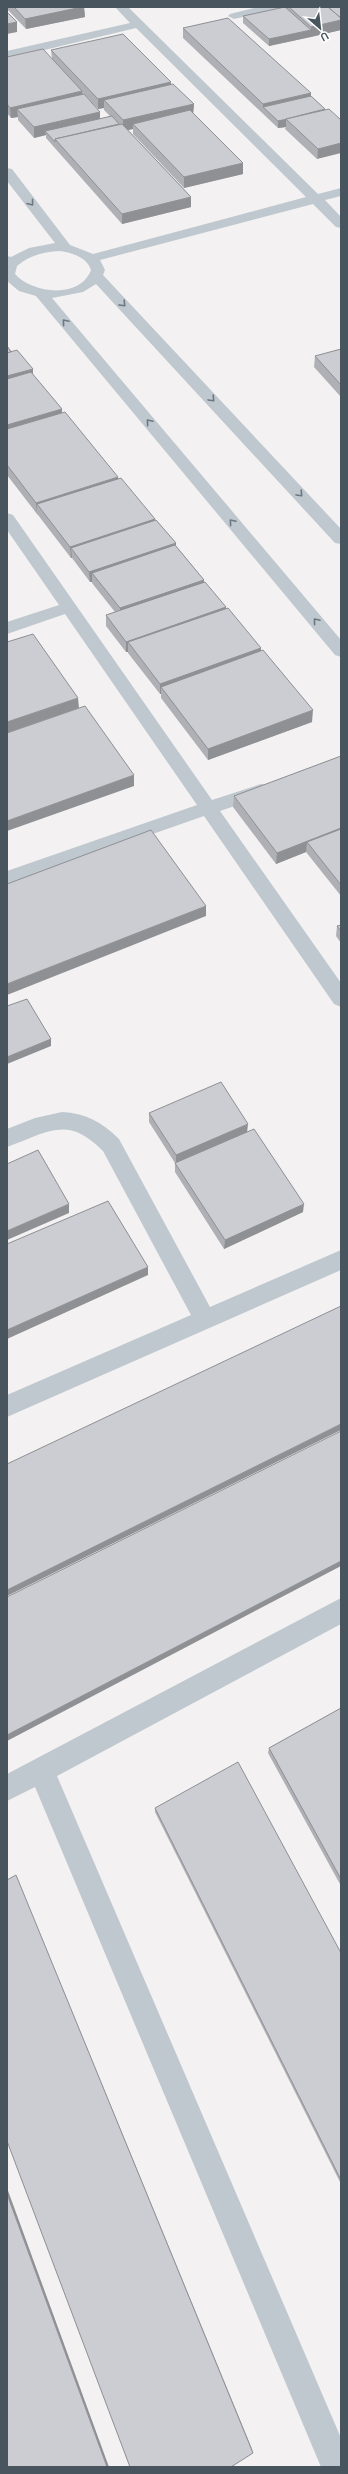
<svg xmlns="http://www.w3.org/2000/svg" width="348" height="2474" font-family="'Space Grotesk',sans-serif">
	<style>
		.lines { fill: none; stroke-linecap: round; stroke-linejoin: round }
		.minor { fill: #bfc8cf; fill-rule: evenodd }
		.wall { fill: #afb0b5; fill-rule: evenodd }
		.shaded-wall { fill: #8e9094 }
		.building { fill: #cbcdd3; stroke: #8e9094 }
		.oneway { stroke: #6c7780 }
	</style>
	<rect width="100%" height="100%" fill="#f3f1f1"/>
	<g class="lines">
		<g class="minor">
			<path d="M115,7H128L318,194L341,188V196L325,200L341,217V228L336,227L313,204L100,260L105,270L103,275L341,529V544L335,543L96,284L83,292L52,298L341,640V657L335,655L36,296L19,291L7,281V256L11,257L29,248L55,243L7,181V168L12,169L70,245L93,254L306,197L136,28L7,59V51L130,23ZM60,251C72,253 87,257 91,270C80,300 31,293 15,274L17,266C30,255 43,252 60,251Z"/>
			<polygon points="258,7 279,7 277,9 234,19 228,16 230,14"/>
			<polygon points="7,513 13,515 212,800 261,784 267,785 270,790 267,795 220,811 341,983 341,1007 334,1004 204,816 7,885 7,871 197,805 65,614 7,634 7,622 59,605 7,530"/>
			<path d="M62,1112C85,1113 102,1122 119,1139L210,1307L341,1250V1270L7,1417V1395L191,1315L103,1151C67,1115 49,1132 7,1147V1129L35,1118Z"/>
			<polygon points="341,1598 341,1624 57,1776 341,2438 341,2467 321,2467 35,1787 7,1801 7,1774"/>
		</g>
	</g>
	<g class="wall">
		<polygon points="7,7 84,7 85,17 26,29 7,9"/>
		<polygon points="285,7 341,7 341,30 269,46 243,23 243,16"/>
		<polygon points="183,28 311,93 311,96 325,109 317,159 285,129 286,127 278,128 183,38"/>
		<path d="M51,50L171,84L194,104L193,114L243,174L184,188L133,134V129L128,130L191,197V207L122,224L46,138V135L34,138L18,120V117L11,118L7,113V57L52,59ZM83,93L98,109L104,108V110L110,116L100,119L83,94Z"/>
		<polygon points="341,72 341,84 340,83"/>
		<polygon points="7,346 33,375 62,409 62,413 118,478 176,543 176,546 204,580 204,582 226,609 261,648 261,651 312,722 208,760 161,698 161,694 160,694 128,653 128,652 126,652 106,626 106,615 115,612 92,583 92,582 90,582 72,558 71,558 38,515 37,514 7,475"/>
		<polygon points="341,349 341,397 314,367 315,356"/>
		<polygon points="341,756 341,896 306,852 276,864 233,807 234,796"/>
		<polygon points="341,925 341,943 336,936 337,926"/>
		<polygon points="149,1113 247,1132 303,1212 224,1249 175,1172 175,1163 149,1122"/>
		<polygon points="341,1708 341,1886 268,1753 269,1748"/>
		<polygon points="155,1808 341,1953 341,2184 155,1812"/>
	</g>
	<g class="shaded-wall">
		<polygon points="82,7 84,7 85,17 26,29 25,19"/>
		<polygon points="341,20 341,30 311,37 311,27"/>
		<polygon points="17,22 17,32 7,34 7,24"/>
		<polygon points="311,30 311,37 269,46 269,39"/>
		<polygon points="171,82 171,93 104,100 104,108 98,109 98,99"/>
		<polygon points="82,91 83,102 17,109 18,117 11,118 10,108"/>
		<polygon points="311,93 310,103 263,107 263,104"/>
		<polygon points="194,104 193,115 133,124 133,129 123,131 123,120"/>
		<polygon points="100,112 100,122 45,131 46,135 34,138 34,127"/>
		<polygon points="286,119 286,127 278,128 278,121"/>
		<polygon points="341,143 341,153 317,159 318,149"/>
		<polygon points="243,163 243,174 184,188 184,177"/>
		<polygon points="191,197 191,207 122,224 122,214"/>
		<polygon points="33,369 33,379 7,387 7,376"/>
		<polygon points="62,409 62,420 7,436 7,425"/>
		<polygon points="118,477 119,488 37,504 37,514 36,503"/>
		<polygon points="155,519 156,530 71,548 72,558 71,558 70,547"/>
		<polygon points="176,543 176,554 92,573 92,582 90,582 89,572"/>
		<polygon points="204,580 203,590 120,618 120,608"/>
		<polygon points="226,607 225,618 128,642 128,652 126,652 126,642"/>
		<polygon points="261,648 260,659 161,687 161,694 160,694 160,684"/>
		<polygon points="78,698 79,708 7,733 7,722"/>
		<polygon points="313,710 312,722 208,760 208,749"/>
		<polygon points="134,775 134,786 7,831 7,821"/>
		<polygon points="341,828 341,838 307,842 306,852 276,864 277,853"/>
		<polygon points="206,906 206,916 7,995 7,984"/>
		<polygon points="51,1039 51,1046 7,1064 7,1057"/>
		<polygon points="248,1124 247,1133 176,1164 176,1155"/>
		<polygon points="69,1204 69,1213 7,1240 7,1231"/>
		<polygon points="304,1204 303,1212 224,1249 225,1240"/>
		<polygon points="148,1267 148,1275 7,1339 7,1330"/>
		<polygon points="341,1424 341,1430 7,1596 7,1590"/>
		<polygon points="341,1561 341,1566 7,1741 7,1735"/>
		<polygon points="16,1875 252,2449 253,2453"/>
		<polygon points="7,2188 109,2467 107,2467 7,2194"/>
	</g>
	<g class="building">
		<polygon points="14,7 82,7 25,19"/>
		<polygon points="285,7 311,30 269,39 243,16"/>
		<polygon points="289,7 328,7 341,18 341,20 311,27"/>
		<polygon points="328,7 341,7 341,18"/>
		<polygon points="7,12 17,22 7,24"/>
		<polygon points="228,18 311,93 263,104 183,28"/>
		<polygon points="123,34 171,82 98,99 51,50"/>
		<polygon points="43,49 82,91 10,108 7,104 7,57"/>
		<polygon points="173,84 194,104 123,120 104,100"/>
		<polygon points="84,94 100,112 34,127 17,109"/>
		<polygon points="311,96 325,109 286,119 287,119 278,121 263,107"/>
		<polygon points="329,109 341,120 341,143 318,149 286,119"/>
		<polygon points="190,110 243,163 184,177 133,124"/>
		<polygon points="112,116 119,124 55,139 55,142 45,131"/>
		<polygon points="122,124 191,197 122,214 55,139"/>
		<polygon points="7,346 11,352 7,353"/>
		<polygon points="341,349 341,385 315,356"/>
		<polygon points="17,350 33,369 7,376 7,353"/>
		<polygon points="31,372 62,409 7,425 7,379"/>
		<polygon points="65,412 118,477 36,503 7,465 7,429"/>
		<polygon points="121,478 155,519 70,547 37,504"/>
		<polygon points="156,520 176,543 89,572 71,548"/>
		<polygon points="175,545 204,580 120,608 92,573"/>
		<polygon points="205,582 226,607 126,642 106,615"/>
		<polygon points="228,608 261,648 160,684 128,642"/>
		<polygon points="33,634 78,698 7,722 7,642"/>
		<polygon points="263,650 313,710 208,749 161,687"/>
		<polygon points="85,706 134,775 7,821 7,733"/>
		<polygon points="341,756 341,828 277,853 234,796"/>
		<polygon points="341,829 341,885 307,842"/>
		<polygon points="151,830 206,906 7,984 7,884"/>
		<polygon points="341,925 341,931 337,926"/>
		<polygon points="27,999 51,1039 7,1057 7,1006"/>
		<polygon points="221,1082 248,1124 176,1155 149,1113"/>
		<polygon points="254,1129 304,1204 225,1240 175,1163"/>
		<polygon points="38,1150 69,1204 7,1231 7,1164"/>
		<polygon points="108,1201 148,1267 7,1330 7,1244"/>
		<polygon points="341,1306 341,1424 7,1590 7,1464"/>
		<polygon points="341,1431 341,1561 7,1735 7,1597"/>
		<polygon points="341,1708 341,1879 269,1748"/>
		<polygon points="238,1762 341,1953 341,2180 155,1808"/>
		<polygon points="16,1875 253,2453 231,2467 130,2467 7,2141 7,1880"/>
		<polygon points="7,2194 107,2467 7,2467"/>
	</g>
	<defs><path id="oneway-chevron" d="M-2-3.5L2.5 0L-2 3.5" fill="none" stroke-width="1.6" stroke-linecap="round" stroke-linejoin="round"/></defs>
	<g class="oneway">
		<use href="#oneway-chevron" transform="translate(31 203) rotate(52)"/>
		<use href="#oneway-chevron" transform="translate(123 304) rotate(47)"/>
		<use href="#oneway-chevron" transform="translate(65 322) rotate(-130)"/>
		<use href="#oneway-chevron" transform="translate(212 399) rotate(47)"/>
		<use href="#oneway-chevron" transform="translate(149 422) rotate(-130)"/>
		<use href="#oneway-chevron" transform="translate(300 494) rotate(47)"/>
		<use href="#oneway-chevron" transform="translate(232 522) rotate(-130)"/>
		<use href="#oneway-chevron" transform="translate(316 621) rotate(-130)"/>
	</g>
	<rect width="348" height="2474" fill="none" stroke="#48545e" stroke-width="16"/>
	<g transform="translate(320 28) rotate(152)" stroke="#ffffff" stroke-width="3" paint-order="stroke">
	<path d="M0-3L7 15L0 10L-7 15Z" fill="#48545e"/>
	<text y="-6" font-size="11" font-weight="bold" text-anchor="middle" fill="#48545e">U</text>
	</g>
</svg>
